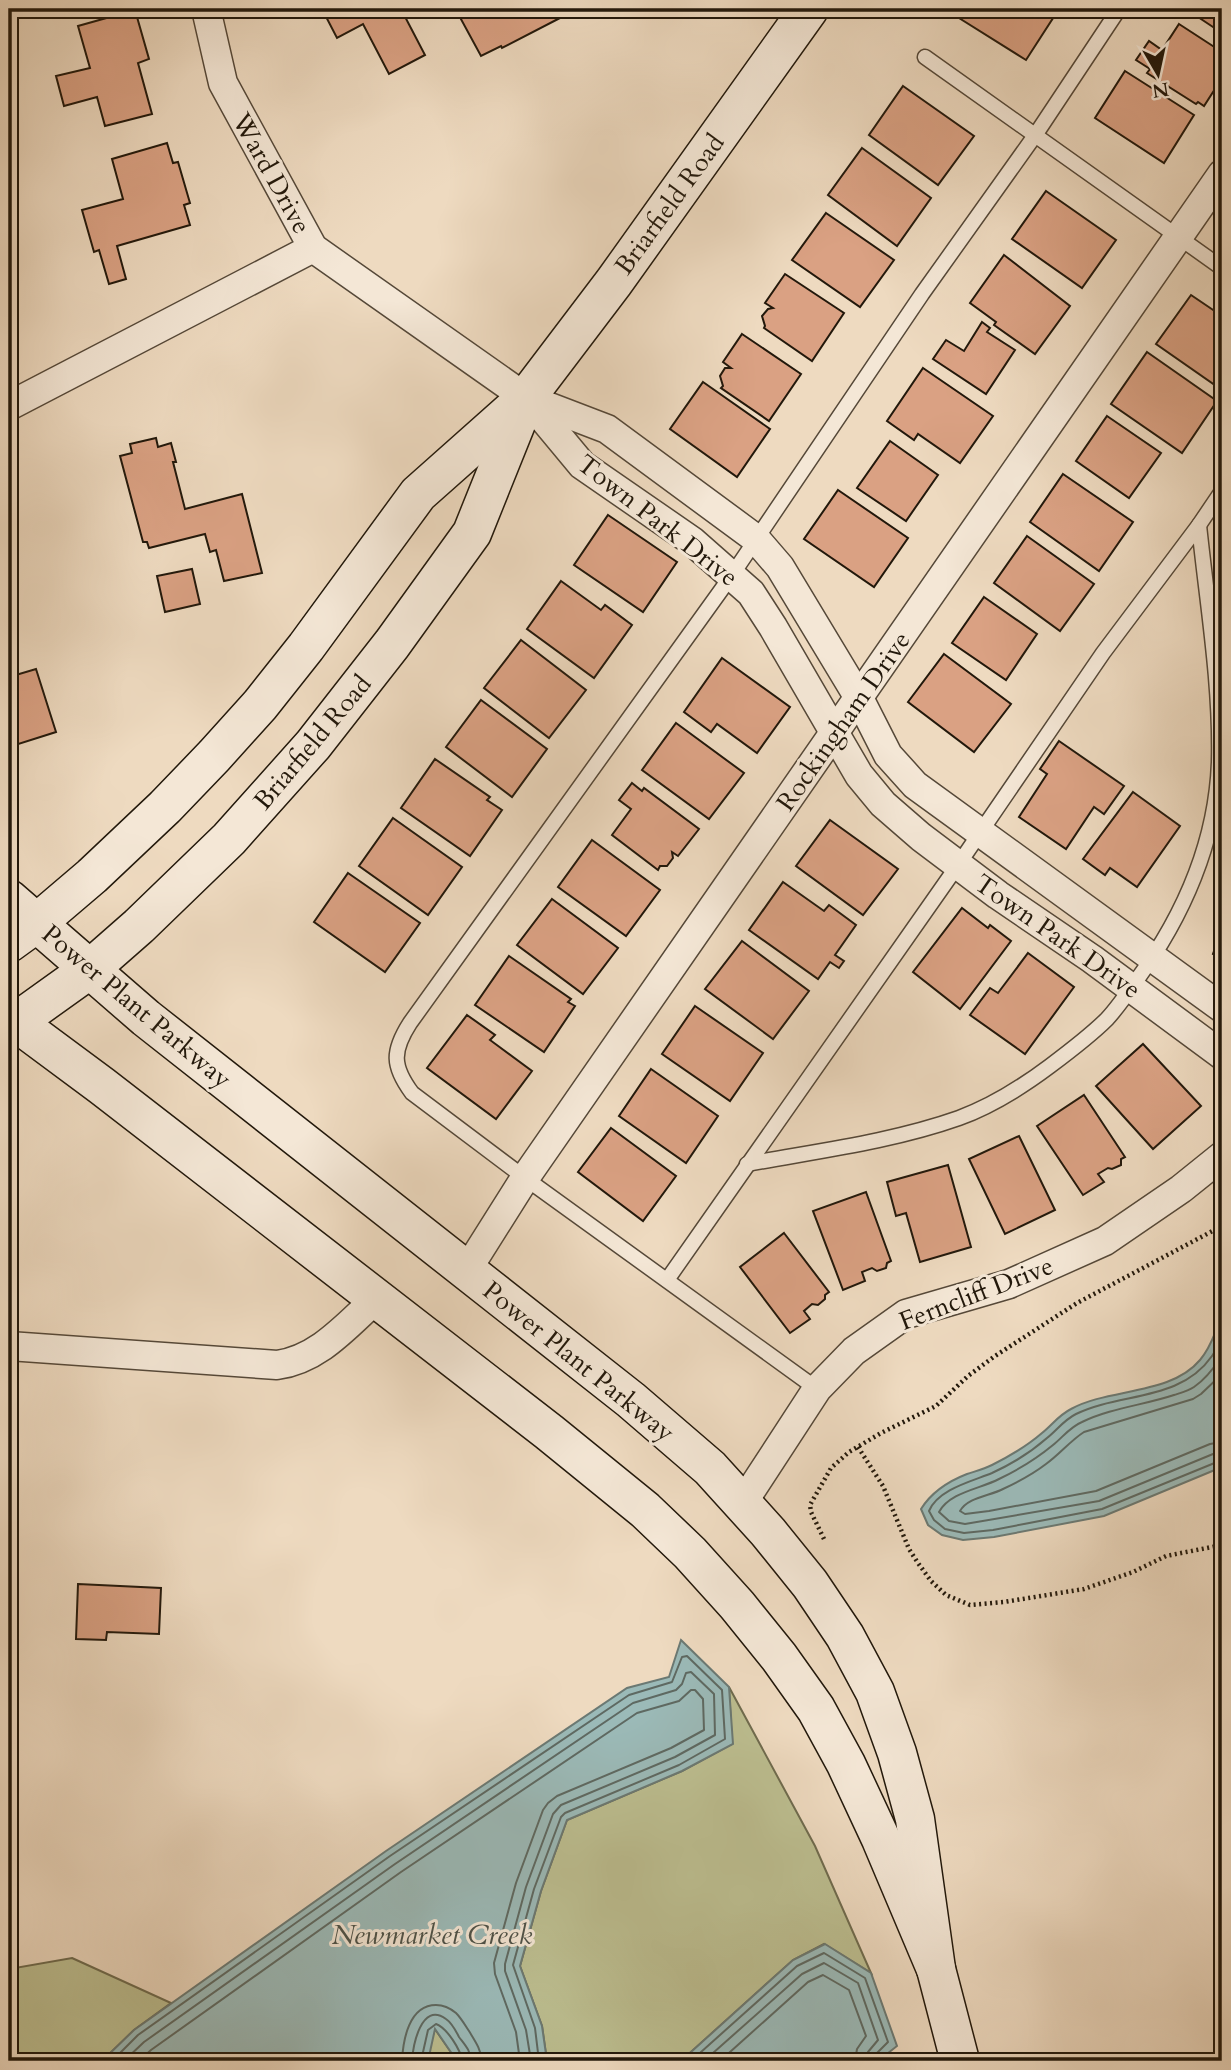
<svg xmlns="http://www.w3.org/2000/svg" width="1231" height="2070" font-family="Cardo,serif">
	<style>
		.green { fill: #bcbe90; stroke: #6f6b4e; stroke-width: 2 }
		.water { fill: #9bbab8; stroke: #6b7973; stroke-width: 2 }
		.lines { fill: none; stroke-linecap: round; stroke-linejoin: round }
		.shore { stroke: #5e6962; stroke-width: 2 }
		.building { fill: #daa183; stroke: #22180b; stroke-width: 2 }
		.lane-casing { stroke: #554838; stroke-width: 17 }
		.street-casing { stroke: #554838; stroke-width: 31 }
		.secondary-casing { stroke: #22180b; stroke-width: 41 }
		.path { stroke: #22180b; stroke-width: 4.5; stroke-dasharray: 2 3.5; stroke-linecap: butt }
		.lane { stroke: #f4e7d6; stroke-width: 14 }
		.street { stroke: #f4e7d6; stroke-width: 28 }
		.secondary { stroke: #f4e7d6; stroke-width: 38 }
		.labels { text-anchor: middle; stroke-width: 6; stroke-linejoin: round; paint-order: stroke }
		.street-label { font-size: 26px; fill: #22180b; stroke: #f4e7d6 }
		.water-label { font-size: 28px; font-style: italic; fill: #4c5148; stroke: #f4e7d6 }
	</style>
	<rect width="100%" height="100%" fill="#eedac0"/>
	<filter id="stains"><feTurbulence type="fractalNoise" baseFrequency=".00286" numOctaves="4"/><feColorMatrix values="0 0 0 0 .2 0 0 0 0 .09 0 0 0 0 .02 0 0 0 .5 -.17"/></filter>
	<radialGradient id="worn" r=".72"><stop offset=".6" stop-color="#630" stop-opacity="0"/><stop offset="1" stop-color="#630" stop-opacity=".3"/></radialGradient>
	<g class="green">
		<polygon points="729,1687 815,1846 871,1973 824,1944 793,1960 681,2061 547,2061 542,2026 520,1966 541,1891 567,1820 682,1771 732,1744"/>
		<polygon points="72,1958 171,2003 134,2030 102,2061 9,2061 9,1969"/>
		<polygon points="435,2029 457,2061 425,2061"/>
	</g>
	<g class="water">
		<path d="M1222,1317V1467L1104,1516L994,1537L963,1540L942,1535L928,1525L921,1509C931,1493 949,1481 967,1474C976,1471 984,1469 992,1465C1010,1456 1027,1446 1042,1433C1052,1425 1059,1415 1071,1409C1109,1388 1171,1395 1200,1360C1212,1346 1214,1333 1222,1317Z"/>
		<polygon points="681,1640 729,1687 733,1744 682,1771 567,1820 541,1891 520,1966 542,2026 547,2061 457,2061 435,2029 428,2061 102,2061 134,2030 386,1851 627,1688 669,1677"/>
		<polygon points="825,1944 871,1973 897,2046 878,2061 681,2061 793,1960"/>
	</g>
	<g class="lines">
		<g class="shore">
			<path d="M1222,1337C1220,1344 1216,1350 1212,1356C1180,1402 1121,1392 1076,1414C1064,1420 1057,1430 1047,1438C1031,1452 1012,1464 992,1473C973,1481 938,1489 929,1511L934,1520L945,1529L964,1533L993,1530L1102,1509L1217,1462L1222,1461"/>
			<path d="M1222,1356C1214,1368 1206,1379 1194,1387C1188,1391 1180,1393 1174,1395C1144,1405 1111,1408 1082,1422C1070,1427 1063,1437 1053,1445C1036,1459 1018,1470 999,1479C980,1489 950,1492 939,1512L949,1521L965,1524L1099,1501L1213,1454L1222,1452"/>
			<path d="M1222,1374L1201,1394L1193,1399L1084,1432C1070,1441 1060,1454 1046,1464C1033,1474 1018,1482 1003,1489C990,1496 968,1497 960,1511L965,1514L989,1511L1096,1491L1210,1444L1222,1442"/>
			<polyline points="112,2061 138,2035 390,1856 629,1695 672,1682 682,1657 687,1656 722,1690 725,1739 679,1765 565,1813 561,1817 534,1889 513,1965 535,2028 539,2061"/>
			<polyline points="124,2061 144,2042 395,1864 633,1703 676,1690 682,1684 686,1673 691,1672 714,1694 715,1735 675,1757 561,1805 553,1814 526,1887 505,1964 505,1971 526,2030 531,2061"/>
			<polyline points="139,2061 151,2050 401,1872 637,1713 679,1701 691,1690 695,1690 703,1699 704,1730 671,1748 557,1796 548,1803 543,1810 516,1883 494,1963 495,1974 516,2032 520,2061"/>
			<path d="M402,2061C403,2040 409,2005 436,2005C443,2005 450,2008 456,2013C461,2018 465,2025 469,2031C475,2041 481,2049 482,2061"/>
			<path d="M412,2061C413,2046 421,2001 446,2019C452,2023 456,2031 459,2037C465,2045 471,2051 471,2061"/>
			<path d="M421,2061L428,2030L436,2024C447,2028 461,2050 462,2061"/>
			<polyline points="691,2061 797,1966 824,1953 865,1978 888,2042 876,2054 875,2061"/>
			<polyline points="704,2061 802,1974 824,1963 858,1983 878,2040 868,2052 866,2061"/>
			<polyline points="720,2061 808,1982 823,1975 849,1990 866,2036 857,2049 855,2061"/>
		</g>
	</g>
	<g class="building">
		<polygon points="9,9 47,9 9,18"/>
		<polygon points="322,9 401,9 425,55 389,74 363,24 337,38"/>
		<polygon points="458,9 555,9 560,18 502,48 501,46 481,56 456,10"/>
		<polygon points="965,9 1045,9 1055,15 1026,60 959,18"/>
		<polygon points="1186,9 1222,9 1222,33"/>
		<polygon points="135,10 149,59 138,63 152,114 105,126 97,97 64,106 56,76 90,68 78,26"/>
		<polygon points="1179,24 1222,52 1222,70 1216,74 1222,78 1204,106 1198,102 1196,104 1147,73 1150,69 1136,60 1149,41 1162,50"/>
		<polygon points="1125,71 1194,115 1164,163 1095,118"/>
		<polygon points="903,86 974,136 938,185 869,135"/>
		<polygon points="167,143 173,163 178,162 190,203 184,205 190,225 117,246 126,279 109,284 99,250 94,252 82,210 123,199 112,159"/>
		<polygon points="862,148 931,198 897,246 828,195"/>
		<polygon points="1046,191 1116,240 1082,288 1012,239"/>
		<polygon points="826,213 894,260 860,307 792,260"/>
		<polygon points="1004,255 1070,306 1035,354 994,325 996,322 970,303"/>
		<polygon points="785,274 844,313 812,361 764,328 765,326 762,316 768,309 773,308 765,303"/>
		<polygon points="1191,295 1222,316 1222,390 1156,344"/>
		<polygon points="982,322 990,328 987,332 1015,350 986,394 933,359 946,340 964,351"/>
		<polygon points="742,334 801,374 769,421 721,388 723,386 720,376 725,368 731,368 723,362"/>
		<polygon points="1147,352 1217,401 1182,453 1111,404"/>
		<polygon points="923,368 993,416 960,463 918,434 914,440 887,421"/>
		<polygon points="703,382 770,429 737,477 670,429"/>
		<polygon points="1107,416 1161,453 1129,498 1076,461"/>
		<polygon points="156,438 158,447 171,443 176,462 173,462 185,509 242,494 262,573 224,581 216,550 210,552 205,534 149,548 147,542 143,542 120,456 132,453 130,444"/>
		<polygon points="890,441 938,475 906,521 857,488"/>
		<polygon points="1063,474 1133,522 1099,571 1030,522"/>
		<polygon points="838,490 908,538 874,587 804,539"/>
		<polygon points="608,515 677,562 643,612 574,565"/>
		<polygon points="1027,536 1094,584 1060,631 994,583"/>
		<polygon points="192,569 200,604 165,612 157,576"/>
		<polygon points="561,581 601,610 605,605 632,625 594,678 527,629"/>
		<polygon points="984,597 1037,634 1006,680 952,643"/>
		<polygon points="521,640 586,690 549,738 484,688"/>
		<polygon points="944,654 1011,704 974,752 908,702"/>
		<polygon points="722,658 790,707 757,753 717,724 711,732 684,712"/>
		<polygon points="36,669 56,732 9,747 9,677"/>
		<polygon points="481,700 547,749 512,797 446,747"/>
		<polygon points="676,723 744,773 709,819 642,770"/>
		<polygon points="1059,741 1124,786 1104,814 1094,807 1066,849 1019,817 1047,774 1040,769"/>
		<polygon points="435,759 490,797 487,800 502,810 470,856 401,808"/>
		<polygon points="632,783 642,791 644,788 699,829 678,856 672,852 673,858 667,866 660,866 658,870 612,835 631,809 619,800"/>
		<polygon points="1133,792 1180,826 1137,887 1110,868 1105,875 1083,859"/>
		<polygon points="393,818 462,867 428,915 359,866"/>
		<polygon points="830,820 898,869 863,915 796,866"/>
		<polygon points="592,840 660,890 626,936 558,887"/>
		<polygon points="348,873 420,923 385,972 314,922"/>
		<polygon points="783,882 824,911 829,905 856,925 835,955 844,961 839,968 830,962 818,979 749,930"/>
		<polygon points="552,899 618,948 583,994 517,945"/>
		<polygon points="962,908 988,928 990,925 1011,941 960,1009 913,972"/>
		<polygon points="1222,929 1222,958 1213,954"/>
		<polygon points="742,941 809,991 773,1039 705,989"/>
		<polygon points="1028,953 1074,987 1025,1054 970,1015 990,988 998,993"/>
		<polygon points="509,956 571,999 568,1002 575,1006 544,1052 475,1005"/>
		<polygon points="695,1006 763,1053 730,1101 662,1054"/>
		<polygon points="467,1015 495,1035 490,1040 532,1071 496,1119 427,1068"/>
		<polygon points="1143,1044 1201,1106 1153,1149 1096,1086"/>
		<polygon points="651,1069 718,1116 686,1163 619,1116"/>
		<polygon points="1084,1095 1125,1157 1121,1159 1121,1165 1112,1169 1108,1168 1098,1174 1104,1182 1083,1195 1037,1126"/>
		<polygon points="611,1128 676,1176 643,1221 578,1172"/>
		<polygon points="1019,1136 1055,1210 1005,1234 969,1159"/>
		<polygon points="948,1165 971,1247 920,1262 906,1213 896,1216 887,1182"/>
		<polygon points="866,1192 891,1261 887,1263 886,1268 877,1271 872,1268 862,1272 865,1281 843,1290 813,1211"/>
		<polygon points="784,1233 829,1292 825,1295 825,1299 818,1305 812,1304 804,1311 810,1319 790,1333 740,1267"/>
		<polygon points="78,1584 161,1588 159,1634 107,1632 106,1640 76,1639"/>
	</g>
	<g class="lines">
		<g class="lane-casing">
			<g id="lane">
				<polyline points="925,57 1222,268"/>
				<path d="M747,1164C817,1151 891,1142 959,1118C992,1106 1022,1087 1050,1066C1070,1051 1090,1036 1107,1019C1118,1007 1127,994 1136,981C1183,917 1216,842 1219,762C1221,684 1207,603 1199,525"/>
				<polyline points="667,1280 958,865 1103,653 1199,525 1222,491"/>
				<path d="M817,1389L525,1178L412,1093C392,1066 392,1051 410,1023L732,575L922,294L1036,134L1119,9"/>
			</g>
		</g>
		<g class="street-casing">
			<g id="street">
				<polyline points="206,9 223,83 313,248 526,398 607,429 755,538 780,567 859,698 888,755 915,785 1222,1008"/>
				<polyline points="528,400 582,465 692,541 751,593 773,627 859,775 883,804 921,837 998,895 1092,959 1222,1055"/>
				<polyline points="9,406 313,248"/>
				<polyline points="467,1270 525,1178 1222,174"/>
				<path d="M9,1346L277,1365C319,1359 346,1326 376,1299"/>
				<polyline points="742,1504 817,1389 854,1351 906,1314 1009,1284 1105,1241 1181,1189 1222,1156"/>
			</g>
		</g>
		<g class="secondary-casing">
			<g id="secondary">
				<polyline points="9,899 146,1018 631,1400 710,1468 768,1532 810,1584 845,1636 875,1692 897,1753 915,1819 936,1969"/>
				<polyline points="9,943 38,922 92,876 165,807 214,756 260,705 306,647 418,494 526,398 614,282 809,9"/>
				<polyline points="9,1017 102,1086 549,1432 645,1510 690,1553 737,1605 779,1657 816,1709 846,1764 881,1839 936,1969 960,2061"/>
				<polyline points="9,1027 90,969 139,926 229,839 313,745 392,644 472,533 523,406"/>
			</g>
		</g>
		<g class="path">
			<polyline points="858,1447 883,1486 909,1549 918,1563 931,1581 946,1595 970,1605 1004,1602 1084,1589 1133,1572 1166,1556 1222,1545"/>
			<polyline points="824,1539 811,1512 810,1505 831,1468 849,1452 881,1433 936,1406 968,1376 995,1356 1077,1303 1222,1226"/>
		</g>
		<use href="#lane" class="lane"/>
		<use href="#street" class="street"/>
		<use href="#secondary" class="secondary"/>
	</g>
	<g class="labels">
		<g class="street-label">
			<text transform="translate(272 173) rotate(61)" y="9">Ward Drive</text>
			<text transform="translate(669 204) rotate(-54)" y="9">Briarfield Road</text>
			<text transform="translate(658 520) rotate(38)" y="9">Town Park Drive</text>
			<text transform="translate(843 721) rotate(-55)" y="9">Rockingham Drive</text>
			<text transform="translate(312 742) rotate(-50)" y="9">Briarfield Road</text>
			<text transform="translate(1058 936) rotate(35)" y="9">Town Park Drive</text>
			<text transform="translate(137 1006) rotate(40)" y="9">Power Plant Parkway</text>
			<text transform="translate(976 1293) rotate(-21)" y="9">Ferncliff Drive</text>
			<text transform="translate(579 1361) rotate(39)" y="9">Power Plant Parkway</text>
		</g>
		<g class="water-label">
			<text x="432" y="1944">Newmarket Creek</text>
		</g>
	</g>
	<rect width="1231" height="2070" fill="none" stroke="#eedac0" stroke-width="35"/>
	<rect x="10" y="10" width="1210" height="2049" fill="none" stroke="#22180b" stroke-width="3.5"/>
	<rect x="18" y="18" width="1196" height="2035" fill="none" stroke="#22180b" stroke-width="2"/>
	<g transform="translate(1158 74) rotate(171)" stroke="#f4e7d6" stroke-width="5" paint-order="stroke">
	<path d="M0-5L12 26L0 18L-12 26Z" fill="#22180b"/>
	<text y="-10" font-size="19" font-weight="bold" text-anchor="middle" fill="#22180b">N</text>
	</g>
	<rect width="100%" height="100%" filter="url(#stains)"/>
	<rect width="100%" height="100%" fill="url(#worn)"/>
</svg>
